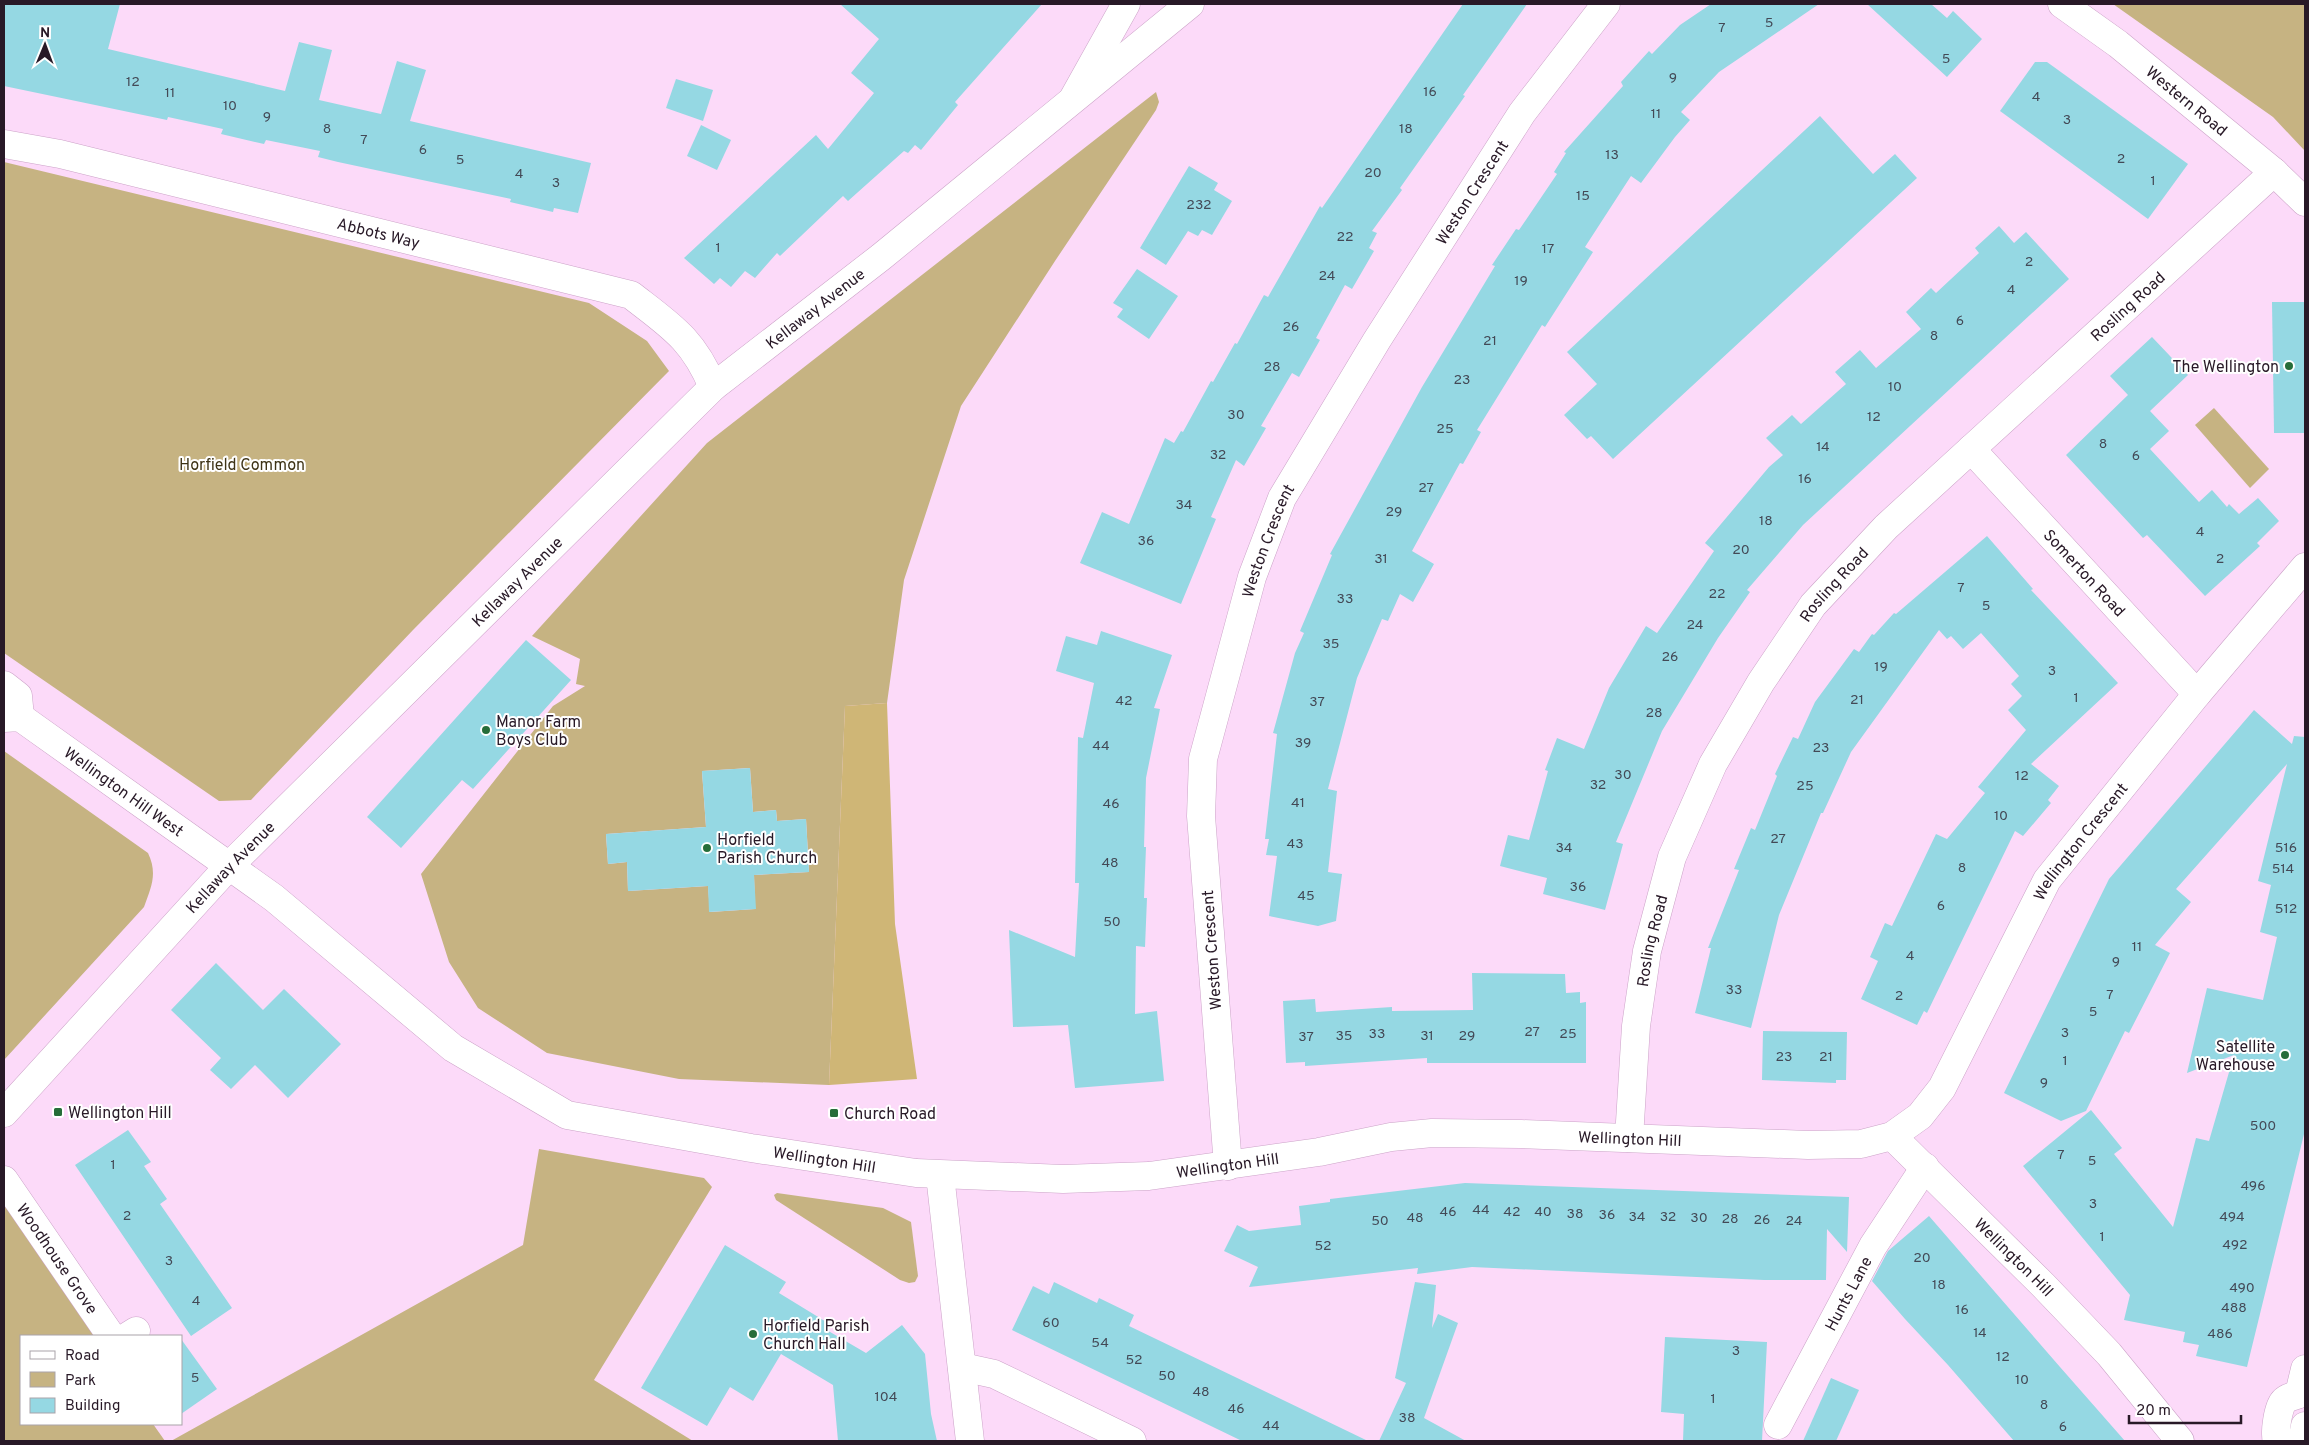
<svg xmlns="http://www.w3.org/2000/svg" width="2309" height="1445" font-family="Overpass,sans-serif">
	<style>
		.green { fill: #c6b382; fill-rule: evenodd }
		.forest { fill: #cfb676 }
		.building { fill: #95d8e3 }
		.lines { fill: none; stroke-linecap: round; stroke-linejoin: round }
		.street-casing { stroke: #cca3c8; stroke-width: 29 }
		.secondary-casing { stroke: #cca3c8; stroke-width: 29 }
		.primary-casing { stroke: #cca3c8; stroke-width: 29 }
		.street { stroke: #fff; stroke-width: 28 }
		.secondary { stroke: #fff; stroke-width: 28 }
		.primary { stroke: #fff; stroke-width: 28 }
		.poi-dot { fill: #266d39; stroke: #fff; stroke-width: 2 }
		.labels { text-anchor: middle; stroke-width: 4; stroke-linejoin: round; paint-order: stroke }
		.number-label { font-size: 14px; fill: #434956 }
		.street-label { font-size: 16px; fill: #281927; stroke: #fff }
		.poi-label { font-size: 16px; fill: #281927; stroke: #fff; text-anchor: start }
		.park-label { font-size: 16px; fill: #3e3316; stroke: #fff }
	</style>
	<rect width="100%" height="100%" fill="#fcdaf9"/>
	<g class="green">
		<polygon points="2113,4 2305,4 2305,151 2273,117"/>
		<path d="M1156,92L1159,102L1156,110L1055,261L961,406L904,580L887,703L845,706L829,1085L679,1079L547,1053L478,1008L449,962L421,874L553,706L585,686L576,684L580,659L532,636L707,443ZM750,768L753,812L776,810L777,821L806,819L809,872L754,875L755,909L710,912L708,886L628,891L627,862L608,864L606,834L706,827L702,771Z"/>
		<polygon points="4,162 589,303 647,341 669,371 413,630 251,800 219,801 4,653"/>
		<polygon points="2214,408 2269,469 2250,488 2195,425"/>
		<path d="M4,751L148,853C158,874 151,887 144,907L4,1060Z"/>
		<polygon points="539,1149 704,1178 712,1187 594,1380 693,1441 171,1441 523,1245"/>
		<polygon points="777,1193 883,1208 911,1222 918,1276 915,1282 909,1283 900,1280 776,1200 774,1195"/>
		<polygon points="4,1198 95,1336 21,1336 21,1424 153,1424 165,1441 4,1441"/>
	</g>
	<polygon class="forest" points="887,703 895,924 917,1079 829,1085 845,706"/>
	<g class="building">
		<polygon points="4,4 120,4 108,49 285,91 299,42 332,50 319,100 381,114 397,61 426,70 410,121 591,163 578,213 554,208 553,212 510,202 511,199 338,162 318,157 320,151 266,140 264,144 221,134 223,129 168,117 167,120 4,86"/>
		<polygon points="840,4 1042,4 955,102 958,105 921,150 915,145 908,153 904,151 848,201 843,196 780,256 777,253 755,278 745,271 731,287 720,278 714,284 684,258 816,135 828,149 874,93 851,73 879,39"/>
		<polygon points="1463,4 1527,4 1463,95 1465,96 1400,188 1402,190 1372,231 1377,233 1369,248 1374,251 1352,289 1345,285 1316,338 1320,340 1299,377 1292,373 1261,426 1266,428 1244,466 1236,460 1211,517 1216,519 1181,604 1080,563 1102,512 1129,524 1165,438 1174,443 1181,431 1183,432 1211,381 1213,382 1235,343 1237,344 1264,295 1268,297 1320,206 1322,208"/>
		<polygon points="1711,4 1819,4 1719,72 1681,112 1690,120 1675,137 1641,183 1631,176 1585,247 1593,252 1545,327 1542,325 1477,430 1481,432 1463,464 1460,463 1412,551 1434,564 1413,602 1400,594 1388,621 1382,619 1357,678 1328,789 1337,791 1328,872 1342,874 1336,921 1318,926 1269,916 1277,856 1266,855 1269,839 1265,839 1277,734 1273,733 1295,653 1304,633 1300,631 1332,555 1330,554 1422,387 1495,266 1492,265 1516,229 1519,230 1557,174 1554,172 1566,153 1564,152 1623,86 1621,82 1649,51 1652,54 1680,25"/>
		<polygon points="1867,4 1931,4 1947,18 1953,11 1982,39 1947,77"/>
		<polygon points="2035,62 2047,62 2188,164 2148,219 2000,111"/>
		<polygon points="676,79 713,90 703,121 666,108"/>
		<polygon points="1820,116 1873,174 1895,154 1917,178 1613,459 1591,436 1587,439 1564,415 1597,384 1567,352"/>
		<polygon points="701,125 731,140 717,170 687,156"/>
		<polygon points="1189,166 1218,183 1214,190 1232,201 1212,235 1202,230 1198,236 1188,231 1166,265 1140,248"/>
		<polygon points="1999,226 2014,243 2026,232 2069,279 1803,525 1747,590 1750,592 1718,638 1662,731 1616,842 1623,844 1605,910 1543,894 1547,878 1500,866 1508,835 1529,840 1548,771 1545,770 1557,738 1584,749 1609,688 1646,626 1657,633 1714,551 1705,543 1769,467 1783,455 1766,438 1792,415 1801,424 1846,384 1835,372 1860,350 1876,368 1921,329 1906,312 1931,288 1936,293 1979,253 1975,248"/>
		<polygon points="1137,269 1178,296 1149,339 1117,317 1123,309 1113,303"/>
		<polygon points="2272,302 2305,302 2305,433 2274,433"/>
		<polygon points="2152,337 2188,375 2150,411 2169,431 2150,449 2199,502 2212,490 2227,507 2229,504 2239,514 2258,498 2279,521 2257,543 2260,546 2205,596 2147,535 2143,538 2066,455 2128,395 2110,376"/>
		<polygon points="1987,536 2033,589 2031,590 2118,683 2031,764 2059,786 2048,800 2051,803 2023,836 2015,831 1927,1013 1924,1011 1917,1025 1861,999 1878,961 1870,957 1885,923 1892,926 1936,834 1947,839 1985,793 1978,787 2026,730 2008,710 2022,696 2011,684 2019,676 1981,633 1963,649 1951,636 1947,639 1939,630 1851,752 1823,813 1821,813 1779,915 1751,1028 1695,1013 1711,948 1708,948 1739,870 1734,869 1751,828 1755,830 1777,776 1775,774 1793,737 1798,739 1815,702 1854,649 1859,652 1872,634 1874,635 1894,613 1896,614"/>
		<polygon points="1101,631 1172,655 1154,708 1160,709 1146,778 1144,847 1146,847 1144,898 1147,898 1145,947 1136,946 1135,1014 1157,1011 1164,1081 1075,1088 1068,1025 1013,1027 1009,930 1075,957 1079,883 1075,883 1078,737 1083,738 1094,683 1056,671 1066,636 1097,645"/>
		<polygon points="526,640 571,680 473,789 462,780 401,848 367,817"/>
		<polygon points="2254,710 2292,744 2294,736 2305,737 2305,1130 2247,1367 2196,1356 2199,1345 2183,1342 2185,1332 2124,1320 2130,1295 2023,1166 2091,1110 2122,1148 2114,1154 2173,1227 2196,1138 2209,1141 2234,1055 2187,1073 2207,988 2263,1000 2277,937 2260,932 2271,885 2258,881 2287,764 2176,889 2191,902 2155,945 2170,953 2129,1033 2125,1031 2086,1111 2061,1121 2004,1093 2109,879"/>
		<polygon points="750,768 753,812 776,810 777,821 806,819 809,872 754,875 756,909 709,912 708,886 628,891 627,862 608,864 606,834 706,827 702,771"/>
		<polygon points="216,963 263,1010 284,989 341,1044 288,1098 255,1065 231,1089 210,1070 221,1058 171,1010"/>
		<polygon points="1472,973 1565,974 1566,993 1580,992 1580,1003 1586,1002 1586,1063 1427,1063 1427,1058 1305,1066 1305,1062 1286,1063 1283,1001 1315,999 1316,1012 1392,1007 1392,1011 1473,1010"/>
		<polygon points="1763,1031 1847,1032 1846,1080 1836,1080 1836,1083 1762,1080"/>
		<polygon points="128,1130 151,1162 144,1166 167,1199 160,1204 232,1308 191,1336 75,1165"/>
		<polygon points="1465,1183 1849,1197 1847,1252 1827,1229 1826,1280 1764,1280 1472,1267 1417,1274 1418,1268 1249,1287 1258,1267 1224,1251 1237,1225 1249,1231 1301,1225 1299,1206 1330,1202 1330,1199"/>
		<polygon points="1929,1216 2060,1367 2125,1441 2014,1441 1948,1365 1905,1319 1872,1281 1888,1251"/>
		<polygon points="725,1245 786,1282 779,1293 828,1323 825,1329 866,1353 902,1325 925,1354 931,1414 937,1441 838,1441 833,1385 781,1354 753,1401 730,1387 707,1426 641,1388"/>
		<polygon points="1054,1282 1097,1303 1099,1298 1134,1315 1129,1326 1368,1441 1242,1441 1012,1330 1033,1286 1049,1294"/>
		<polygon points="1415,1282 1436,1285 1432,1328 1438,1314 1458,1323 1424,1418 1466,1441 1379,1441 1406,1383 1395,1378"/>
		<polygon points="1665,1337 1767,1342 1762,1441 1683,1441 1684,1414 1661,1412"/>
		<polygon points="181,1339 217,1389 181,1414"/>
		<polygon points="1831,1378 1859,1390 1836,1441 1803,1441"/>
	</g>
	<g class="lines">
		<g class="street-casing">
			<g id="street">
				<path id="s1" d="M2062,4L2118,44L2274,172L2305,202"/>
				<polyline points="1074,97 1126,4"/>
				<path id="s2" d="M4,144L60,154L631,295C671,326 693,339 713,387"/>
				<path id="s3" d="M1971,449L2197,694"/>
				<path id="s4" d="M1629,1138L1636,1026L1647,951L1672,857L1713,764L1761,682L1813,605L1886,527L2274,172"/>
				<path id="s5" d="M1228,1166L1201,816L1203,759L1252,577L1282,498L1377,340L1522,113L1606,4"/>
				<polyline points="940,1175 970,1441"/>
				<path id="s6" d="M4,1180L111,1336"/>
				<polyline points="128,1336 136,1331"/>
				<polyline points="962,1367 994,1374 1132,1441"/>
				<path id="s7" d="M1778,1425L1873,1246L1925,1167"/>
			</g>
		</g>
		<g class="secondary-casing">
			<g id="secondary">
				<polyline points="4,685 18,696 20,717"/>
				<path id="s8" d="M4,718L20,717L274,898L453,1048L567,1115L751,1148L916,1173L1063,1179L1149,1176L1319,1152L1391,1137L1432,1133L1521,1134L1808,1145L1861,1144L1892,1136L1920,1116L1942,1088L2047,880L2197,694L2305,567"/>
				<path id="s9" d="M4,1113L229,866L713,387L881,257L1190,4"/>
				<path id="s10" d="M1892,1136L2043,1285L2109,1354L2180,1441"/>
			</g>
		</g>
		<g class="primary-casing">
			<g id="primary">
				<polyline points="2299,1394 2305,1369"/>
				<path d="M2277,1441C2274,1434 2278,1406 2284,1401C2287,1397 2295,1396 2299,1394"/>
				<polyline points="2302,1441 2305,1426"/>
			</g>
		</g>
		<use href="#street" class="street"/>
		<use href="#secondary" class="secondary"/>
		<use href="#primary" class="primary"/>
	</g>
	<g class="poi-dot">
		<circle cx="2289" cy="366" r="5"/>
		<circle cx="486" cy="730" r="5"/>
		<circle cx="707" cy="848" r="5"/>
		<circle cx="2285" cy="1055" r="5"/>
		<rect x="53" y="1107" width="10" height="10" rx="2.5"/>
		<rect x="829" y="1108" width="10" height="10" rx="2.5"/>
		<circle cx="753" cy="1334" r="5"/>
	</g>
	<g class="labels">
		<g class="number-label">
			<text x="1769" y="27">5</text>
			<text x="1722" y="32">7</text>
			<text x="1946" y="63">5</text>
			<text x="1673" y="82">9</text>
			<text x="133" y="86">12</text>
			<text x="1430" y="96">16</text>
			<text x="170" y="97">11</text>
			<text x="2036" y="101">4</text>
			<text x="230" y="110">10</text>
			<text x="1656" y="118">11</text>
			<text x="267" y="121">9</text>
			<text x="2067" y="124">3</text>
			<text x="327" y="133">8</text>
			<text x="1406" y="133">18</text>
			<text x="364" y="144">7</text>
			<text x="423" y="154">6</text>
			<text x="1612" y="159">13</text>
			<text x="2121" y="163">2</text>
			<text x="460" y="164">5</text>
			<text x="1373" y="177">20</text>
			<text x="519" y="178">4</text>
			<text x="2153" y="185">1</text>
			<text x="556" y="187">3</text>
			<text x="1583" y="200">15</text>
			<text x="1199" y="209">232</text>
			<text x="1345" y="241">22</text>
			<text x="718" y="252">1</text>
			<text x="1548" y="253">17</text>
			<text x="2029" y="266">2</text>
			<text x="1327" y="280">24</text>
			<text x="1521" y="285">19</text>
			<text x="2011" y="294">4</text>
			<text x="1960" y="325">6</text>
			<text x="1291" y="331">26</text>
			<text x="1934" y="340">8</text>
			<text x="1490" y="345">21</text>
			<text x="1272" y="371">28</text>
			<text x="1462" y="384">23</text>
			<text x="1895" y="391">10</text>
			<text x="1236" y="419">30</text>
			<text x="1874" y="421">12</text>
			<text x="1445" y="433">25</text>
			<text x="2103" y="448">8</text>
			<text x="1823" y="451">14</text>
			<text x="1218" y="459">32</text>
			<text x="2136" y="460">6</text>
			<text x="1805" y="483">16</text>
			<text x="1426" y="492">27</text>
			<text x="1184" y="509">34</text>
			<text x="1394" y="516">29</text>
			<text x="1766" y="525">18</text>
			<text x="2200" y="536">4</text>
			<text x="1146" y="545">36</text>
			<text x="1741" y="554">20</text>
			<text x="1381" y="563">31</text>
			<text x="2220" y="563">2</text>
			<text x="1961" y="592">7</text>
			<text x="1717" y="598">22</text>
			<text x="1345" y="603">33</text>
			<text x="1986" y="610">5</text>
			<text x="1695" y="629">24</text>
			<text x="1331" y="648">35</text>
			<text x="1670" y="661">26</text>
			<text x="1881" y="671">19</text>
			<text x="2052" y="675">3</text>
			<text x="2076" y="702">1</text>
			<text x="1857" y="704">21</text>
			<text x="1124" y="705">42</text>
			<text x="1317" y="706">37</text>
			<text x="1654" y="717">28</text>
			<text x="1303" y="747">39</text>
			<text x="1101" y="750">44</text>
			<text x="1821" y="752">23</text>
			<text x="1623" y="779">30</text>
			<text x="2022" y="780">12</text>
			<text x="1598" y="789">32</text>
			<text x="1805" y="790">25</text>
			<text x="1298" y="807">41</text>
			<text x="1111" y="808">46</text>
			<text x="2001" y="820">10</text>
			<text x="1778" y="843">27</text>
			<text x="1295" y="848">43</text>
			<text x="1564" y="852">34</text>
			<text x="2286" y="852">516</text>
			<text x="1110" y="867">48</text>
			<text x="1962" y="872">8</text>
			<text x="2283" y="873">514</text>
			<text x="1578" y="891">36</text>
			<text x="1306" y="900">45</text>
			<text x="1941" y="910">6</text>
			<text x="2286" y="913">512</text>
			<text x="1112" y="926">50</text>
			<text x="2137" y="951">11</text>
			<text x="1910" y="960">4</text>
			<text x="2116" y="966">9</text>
			<text x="1734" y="994">33</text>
			<text x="2110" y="999">7</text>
			<text x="1899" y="1000">2</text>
			<text x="2093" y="1016">5</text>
			<text x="1532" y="1036">27</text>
			<text x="2065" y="1037">3</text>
			<text x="1377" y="1038">33</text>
			<text x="1568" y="1038">25</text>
			<text x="1344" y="1040">35</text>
			<text x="1427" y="1040">31</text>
			<text x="1467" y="1040">29</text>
			<text x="1306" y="1041">37</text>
			<text x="1784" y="1061">23</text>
			<text x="1826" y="1061">21</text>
			<text x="2065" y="1065">1</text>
			<text x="2044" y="1087">9</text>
			<text x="2263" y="1130">500</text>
			<text x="2061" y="1159">7</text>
			<text x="2092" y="1165">5</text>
			<text x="113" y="1169">1</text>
			<text x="2253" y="1190">496</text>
			<text x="2093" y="1208">3</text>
			<text x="1481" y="1214">44</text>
			<text x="1448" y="1216">46</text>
			<text x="1512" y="1216">42</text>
			<text x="1543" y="1216">40</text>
			<text x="1575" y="1218">38</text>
			<text x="1607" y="1219">36</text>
			<text x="127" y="1220">2</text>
			<text x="1637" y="1221">34</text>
			<text x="1668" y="1221">32</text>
			<text x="2232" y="1221">494</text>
			<text x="1415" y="1222">48</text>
			<text x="1699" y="1222">30</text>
			<text x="1730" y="1223">28</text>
			<text x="1762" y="1224">26</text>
			<text x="1380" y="1225">50</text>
			<text x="1794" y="1225">24</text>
			<text x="2102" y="1241">1</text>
			<text x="2235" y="1249">492</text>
			<text x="1323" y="1250">52</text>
			<text x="1922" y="1262">20</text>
			<text x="169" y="1265">3</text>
			<text x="1939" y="1289">18</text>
			<text x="2242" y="1292">490</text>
			<text x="196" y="1305">4</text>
			<text x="2234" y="1312">488</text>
			<text x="1962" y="1314">16</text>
			<text x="1051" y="1327">60</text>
			<text x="1980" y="1337">14</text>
			<text x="2220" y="1338">486</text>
			<text x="1100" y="1347">54</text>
			<text x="1736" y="1355">3</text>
			<text x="2003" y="1361">12</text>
			<text x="1134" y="1364">52</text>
			<text x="1167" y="1380">50</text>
			<text x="195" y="1382">5</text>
			<text x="2022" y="1384">10</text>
			<text x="1201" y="1396">48</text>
			<text x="886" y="1401">104</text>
			<text x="1713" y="1403">1</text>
			<text x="2044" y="1409">8</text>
			<text x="1236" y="1413">46</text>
			<text x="1407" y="1422">38</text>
			<text x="1271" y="1430">44</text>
			<text x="2063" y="1431">6</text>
		</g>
		<g class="street-label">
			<text dy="6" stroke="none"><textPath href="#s1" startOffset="158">Western Road</textPath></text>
			<text dy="6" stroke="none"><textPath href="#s5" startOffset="1041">Weston Crescent</textPath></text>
			<text dy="6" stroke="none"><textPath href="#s2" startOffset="385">Abbots Way</textPath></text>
			<text dy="6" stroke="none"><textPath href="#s4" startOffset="1009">Rosling Road</textPath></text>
			<text dy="6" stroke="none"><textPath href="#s9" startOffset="1144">Kellaway Avenue</textPath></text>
			<text dy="6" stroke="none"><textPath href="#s5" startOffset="636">Weston Crescent</textPath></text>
			<text dy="6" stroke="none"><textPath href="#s3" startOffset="168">Somerton Road</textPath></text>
			<text dy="6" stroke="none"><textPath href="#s9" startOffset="739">Kellaway Avenue</textPath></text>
			<text dy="6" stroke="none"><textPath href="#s4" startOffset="604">Rosling Road</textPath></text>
			<text dy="6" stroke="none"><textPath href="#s8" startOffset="144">Wellington Hill West</textPath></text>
			<text dy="6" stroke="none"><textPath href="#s8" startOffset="2382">Wellington Crescent</textPath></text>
			<text dy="6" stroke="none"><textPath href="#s9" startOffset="334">Kellaway Avenue</textPath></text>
			<text dy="6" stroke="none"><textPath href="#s4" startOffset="199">Rosling Road</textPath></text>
			<text transform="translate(1211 950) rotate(-94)" y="6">Weston Crescent</text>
			<text dy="6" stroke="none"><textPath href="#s8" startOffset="1765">Wellington Hill</textPath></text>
			<text dy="6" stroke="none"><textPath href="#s8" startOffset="955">Wellington Hill</textPath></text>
			<text dy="6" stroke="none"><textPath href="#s8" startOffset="1360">Wellington Hill</textPath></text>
			<text dy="6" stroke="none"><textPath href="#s10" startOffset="172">Wellington Hill</textPath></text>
			<text dy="6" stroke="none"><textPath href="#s6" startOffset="95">Woodhouse Grove</textPath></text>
			<text dy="6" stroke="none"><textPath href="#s7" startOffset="149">Hunts Lane</textPath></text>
		</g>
		<g class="poi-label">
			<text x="2279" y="372" text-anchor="end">The Wellington</text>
			<text x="496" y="727">Manor Farm<tspan x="496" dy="18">Boys Club</tspan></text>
			<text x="717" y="845">Horfield<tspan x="717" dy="18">Parish Church</tspan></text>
			<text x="2275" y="1052" text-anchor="end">Satellite<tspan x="2275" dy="18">Warehouse</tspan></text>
			<text x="68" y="1118">Wellington Hill</text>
			<text x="844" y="1119">Church Road</text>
			<text x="763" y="1331">Horfield Parish<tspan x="763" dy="18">Church Hall</tspan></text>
		</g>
		<g class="park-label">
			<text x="242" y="470">Horfield Common</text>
		</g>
	</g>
	<rect width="2309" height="1445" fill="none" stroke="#281927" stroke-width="10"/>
	<rect x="20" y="1335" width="162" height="90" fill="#ffffff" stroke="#a9a3a9"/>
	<rect x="30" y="1351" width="25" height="8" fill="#ffffff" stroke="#a9a3a9"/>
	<text x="65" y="1360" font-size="15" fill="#281927">Road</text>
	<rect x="30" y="1372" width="25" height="15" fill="#c6b382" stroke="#a9a3a9"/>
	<text x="65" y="1385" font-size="15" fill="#281927">Park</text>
	<rect x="30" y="1398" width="25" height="15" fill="#95d8e3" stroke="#a9a3a9"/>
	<text x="65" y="1410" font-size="15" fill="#281927">Building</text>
	<g transform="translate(45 45) rotate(1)" stroke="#ffffff" stroke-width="4" paint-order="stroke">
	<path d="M0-4L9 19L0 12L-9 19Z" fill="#281927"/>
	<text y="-8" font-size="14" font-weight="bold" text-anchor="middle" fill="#281927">N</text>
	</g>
	<path d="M2129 1415v8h112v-8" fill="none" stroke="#281927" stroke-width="2.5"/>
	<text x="2136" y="1415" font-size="15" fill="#281927" stroke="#ffffff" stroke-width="4" paint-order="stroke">20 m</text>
</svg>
